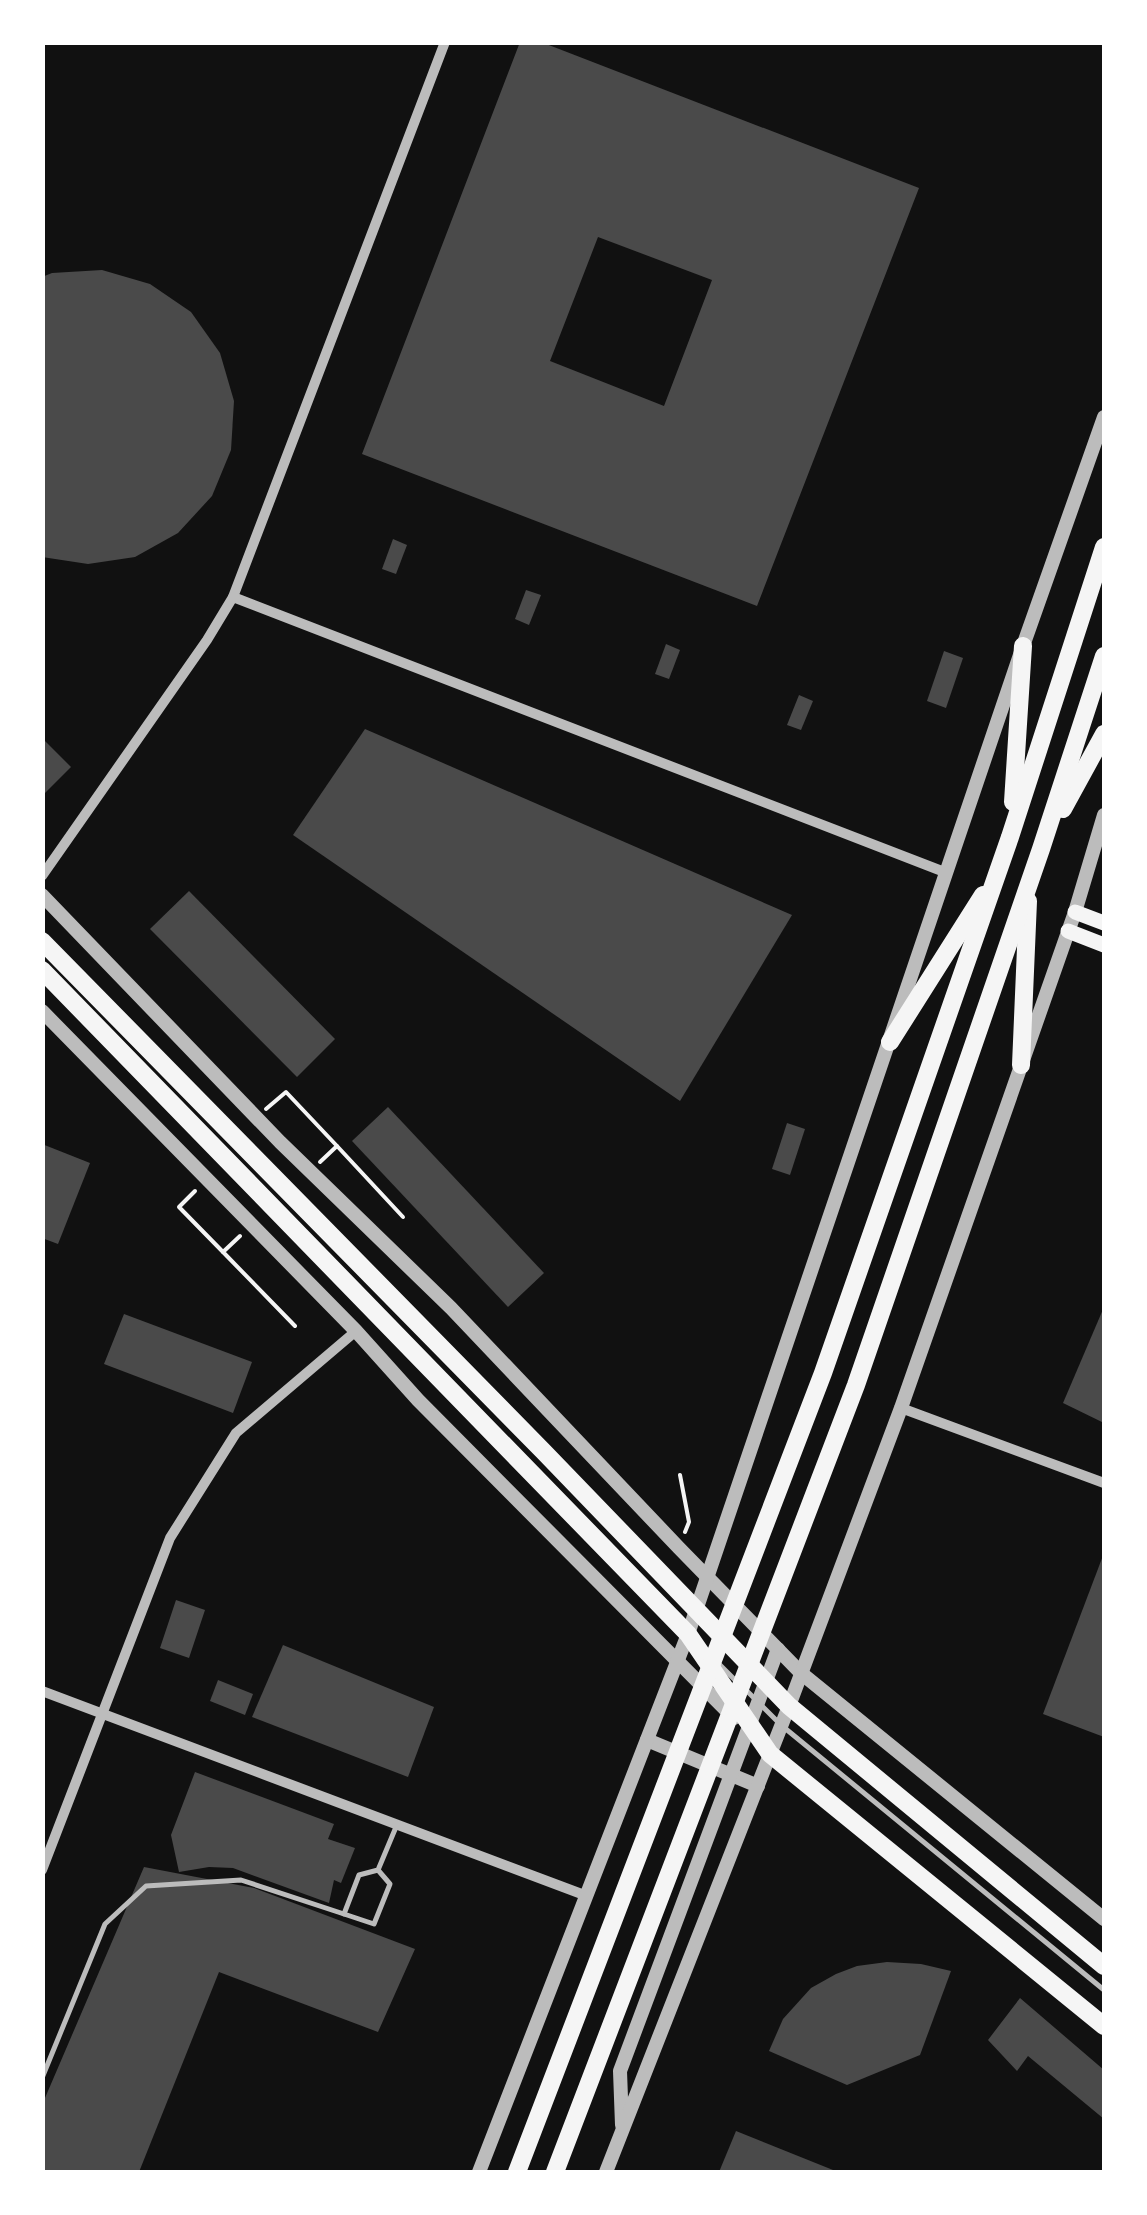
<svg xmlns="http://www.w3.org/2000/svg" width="1147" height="2215" font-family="Arial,sans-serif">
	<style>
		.building { fill: #4a4a4a; fill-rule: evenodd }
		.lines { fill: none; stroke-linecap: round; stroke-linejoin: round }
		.path { stroke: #f5f5f5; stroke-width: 4 }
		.service { stroke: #bcbcbc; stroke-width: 5 }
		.minor { stroke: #bcbcbc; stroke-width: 10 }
		.tertiary { stroke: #bcbcbc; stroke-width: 14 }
		.secondary { stroke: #f5f5f5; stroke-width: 15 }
		.trunk { stroke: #f5f5f5; stroke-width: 18 }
	</style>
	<rect width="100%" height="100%" fill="#111"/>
	<g class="building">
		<path d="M520,42H541L919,188L757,606L362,454ZM598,237L712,280L664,406L550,361Z"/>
		<polygon points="102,270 150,284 191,312 220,353 234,401 231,450 212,496 178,533 135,557 88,564 42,557 42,277 52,273"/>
		<polygon points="393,539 407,545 396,574 382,569"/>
		<polygon points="526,590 541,595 529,625 515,619"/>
		<polygon points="666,644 680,650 669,679 655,674"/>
		<polygon points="944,651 963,658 946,708 927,701"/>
		<polygon points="799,695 813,701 801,730 787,725"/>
		<polygon points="365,729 792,915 680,1101 293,835"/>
		<polygon points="42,738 71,767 42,796"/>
		<polygon points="189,891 335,1039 297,1077 150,929"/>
		<polygon points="388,1107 544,1273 508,1307 352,1141"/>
		<polygon points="787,1123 805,1129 790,1175 772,1169"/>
		<polygon points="42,1144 90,1163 58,1244 42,1238"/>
		<polygon points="1104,1307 1104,1423 1063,1403"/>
		<polygon points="124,1314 252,1362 233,1413 104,1364"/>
		<polygon points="1104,1553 1104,1737 1043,1714"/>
		<polygon points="176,1600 205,1610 189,1658 160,1648"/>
		<polygon points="283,1645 434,1707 408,1777 252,1717"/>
		<polygon points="218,1680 253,1694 245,1715 210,1701"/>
		<polygon points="195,1772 334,1824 328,1839 355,1848 341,1883 334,1880 329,1903 233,1868 209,1867 179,1872 171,1835"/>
		<polygon points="144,1867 254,1888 415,1949 378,2032 219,1972 139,2172 42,2172 42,2105"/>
		<polygon points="887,1962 921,1964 951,1971 920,2055 847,2085 769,2051 783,2019 811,1988 836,1974 857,1966"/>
		<polygon points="1020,1998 1104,2070 1104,2119 1028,2056 1017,2071 988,2040"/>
		<polygon points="736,2131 838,2172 719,2172"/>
	</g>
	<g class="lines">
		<g class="path">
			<polyline points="266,1109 286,1092 337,1146"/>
			<polyline points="320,1162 337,1146 403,1217"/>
			<polyline points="195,1191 179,1207 223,1252"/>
			<polyline points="240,1236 223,1252 295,1326"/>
			<polyline points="680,1475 689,1522 685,1532"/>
		</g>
		<g class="service">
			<polyline points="719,1664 736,1681"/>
			<polyline points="744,1688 781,1725 1104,1990"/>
			<polyline points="378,1870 390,1884 374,1924 344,1914 359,1875 378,1870 396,1827"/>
			<polyline points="42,2078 105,1924 146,1886 241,1880 344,1914"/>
		</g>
		<g class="minor">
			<polyline points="233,597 947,873"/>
			<polyline points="42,876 207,640 233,597 445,42"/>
			<polyline points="901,1408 1104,1483"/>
			<polyline points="42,1691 587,1896"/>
			<polyline points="42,1870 170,1538 236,1433 356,1331"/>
		</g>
		<g class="tertiary">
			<polyline points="42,895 280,1142 451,1308 679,1548 801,1673 1104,1919"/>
			<polyline points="42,1011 356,1331 418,1400 734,1718"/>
			<polyline points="647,1740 758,1786"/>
			<polyline points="622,2125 620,2071 778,1649"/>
			<polyline points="479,2172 688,1634 1023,646 1104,417"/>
			<polyline points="606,2172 789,1706 901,1408 1075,912 1104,815"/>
		</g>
		<g class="secondary">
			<polyline points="1075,912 1104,923"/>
			<polyline points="1068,931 1104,945"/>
		</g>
		<g class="trunk">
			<polyline points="1013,802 1023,646"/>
			<polyline points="1063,809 1104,734"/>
			<polyline points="42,941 544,1452 789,1706 1104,1966"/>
			<polyline points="42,970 688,1634 770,1754 1104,2026"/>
			<polyline points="890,1042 983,895"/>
			<polyline points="1021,1065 1028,901"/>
			<polyline points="517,2172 823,1373 1010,837 1104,547"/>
			<polyline points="555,2172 856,1385 1041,849 1104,656"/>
		</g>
	</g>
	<rect width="1147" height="2215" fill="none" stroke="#ffffff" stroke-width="90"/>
</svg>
